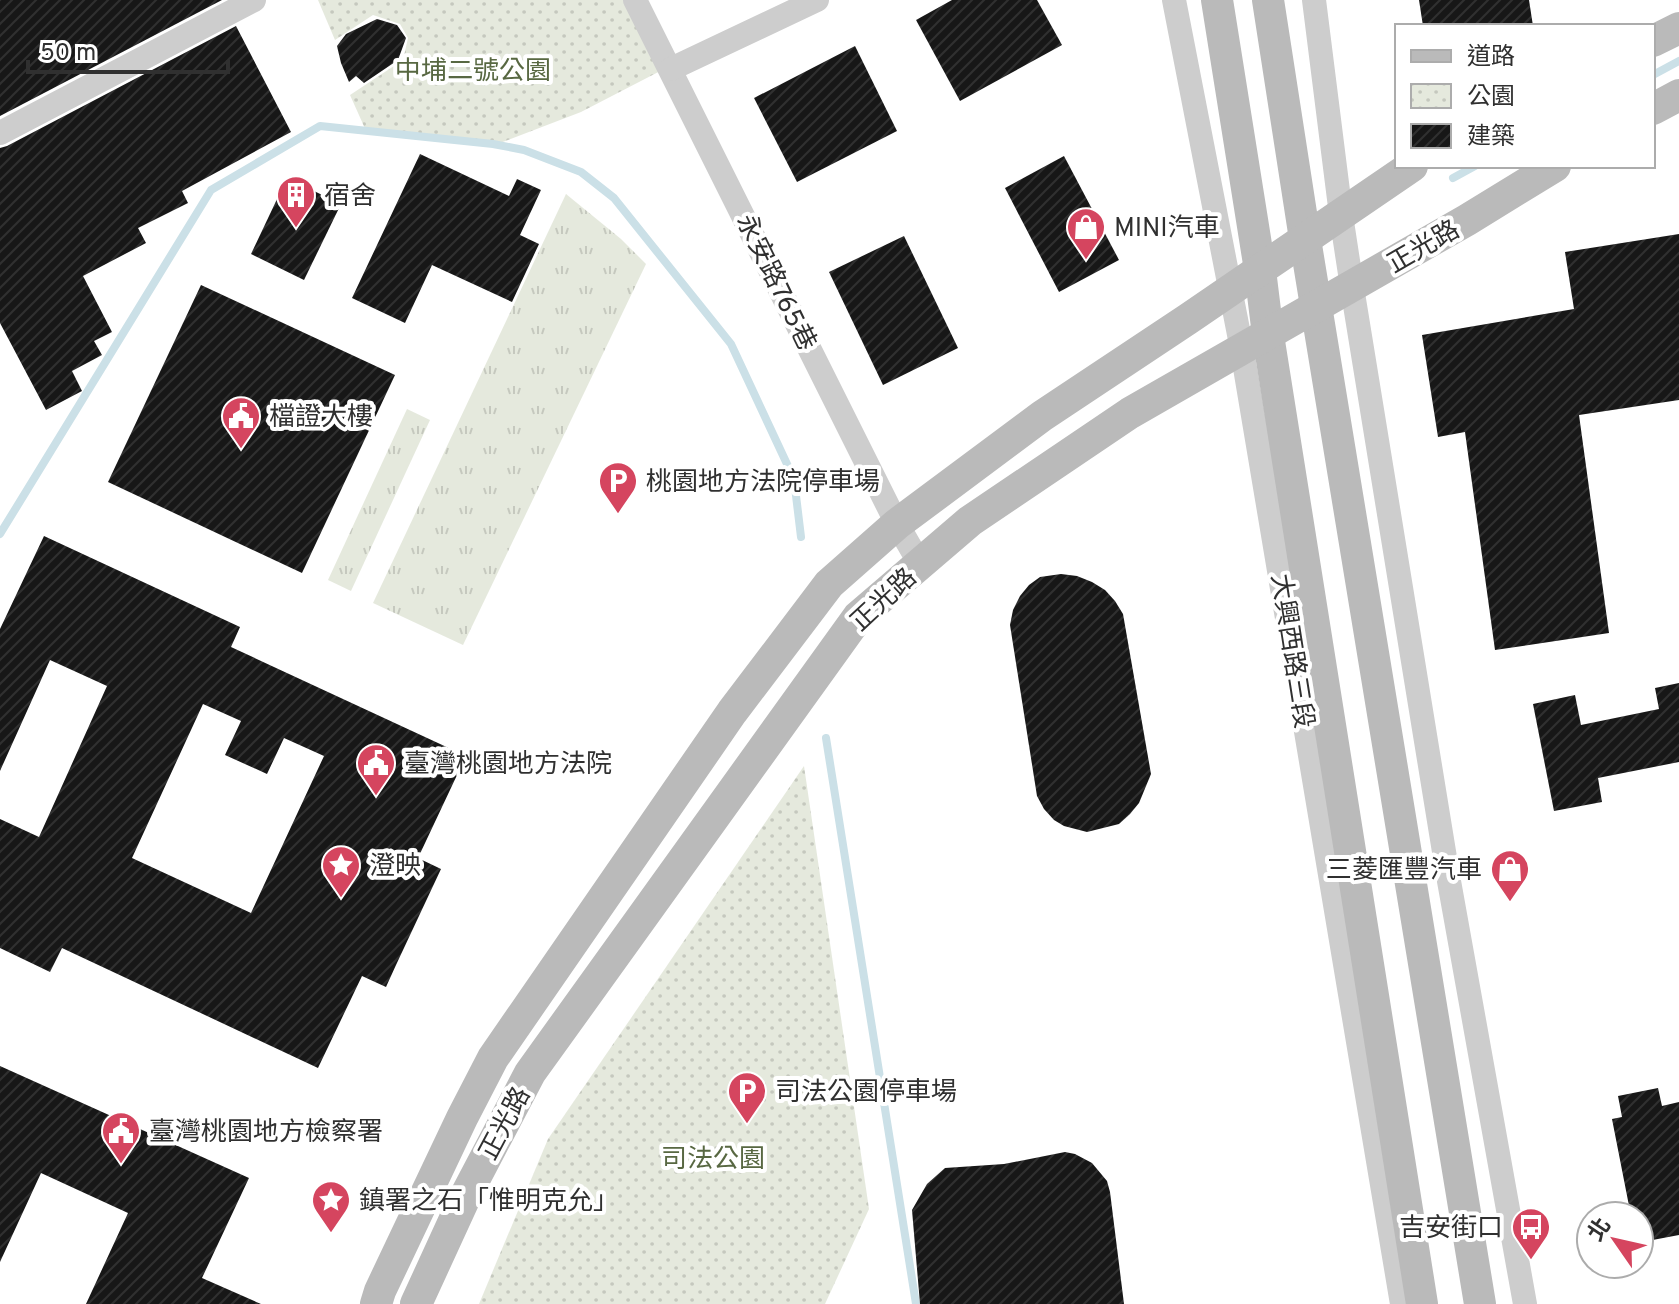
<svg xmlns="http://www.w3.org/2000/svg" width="1679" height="1304" font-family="Overpass,'Noto Sans TC',sans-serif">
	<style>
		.grass { fill: url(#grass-tufts) }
		.park { fill: url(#park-dots) }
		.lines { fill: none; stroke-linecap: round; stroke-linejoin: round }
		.stream { stroke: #cbe0e7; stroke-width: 8 }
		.building { fill: url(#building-hatch); fill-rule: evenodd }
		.street { stroke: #cdcdcd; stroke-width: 24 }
		.secondary { stroke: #bababa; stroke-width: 32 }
		.labels { text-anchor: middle; stroke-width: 8; stroke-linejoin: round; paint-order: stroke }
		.park-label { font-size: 26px; fill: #586842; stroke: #fff }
		.poi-label { font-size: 26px; fill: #303030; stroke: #fff; text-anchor: start }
		.street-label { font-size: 26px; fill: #303030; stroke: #fff }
	</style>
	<defs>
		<pattern id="grass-tufts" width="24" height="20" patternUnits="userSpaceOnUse" patternTransform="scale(2)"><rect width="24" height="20" fill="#e5e9dd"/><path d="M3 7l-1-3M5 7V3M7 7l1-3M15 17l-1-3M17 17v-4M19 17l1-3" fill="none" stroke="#c5c8be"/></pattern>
		<pattern id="park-dots" width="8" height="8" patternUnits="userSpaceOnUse" patternTransform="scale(2)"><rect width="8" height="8" fill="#e5e9dd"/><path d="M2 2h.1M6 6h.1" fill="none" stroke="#c5c8be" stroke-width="1.8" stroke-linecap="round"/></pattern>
		<pattern id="building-hatch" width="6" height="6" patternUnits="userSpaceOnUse" patternTransform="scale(2)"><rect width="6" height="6" fill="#171717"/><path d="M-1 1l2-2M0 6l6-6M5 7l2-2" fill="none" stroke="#303030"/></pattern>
	</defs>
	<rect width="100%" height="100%" fill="#fff"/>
	<g class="grass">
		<polygon points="566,194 621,239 646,264 463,645 373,603"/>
		<polygon points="407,409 430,420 351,591 328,580"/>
	</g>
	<g class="park">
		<polygon points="318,0 633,0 668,67 581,112 500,143 367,133 350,95 403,60 408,38 400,24 373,15 335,40"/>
		<polygon points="804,766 869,1209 825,1304 479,1304 548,1139"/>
	</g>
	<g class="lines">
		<g class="stream">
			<polyline points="1653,75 1679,61"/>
			<polyline points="1453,178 1475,166"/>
			<polyline points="0,534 211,190 320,126 493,144 524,150 581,172 614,198 731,344 794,479 801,537"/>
			<polyline points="826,738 916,1304"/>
		</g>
	</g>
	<g class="building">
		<polygon points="0,0 222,0 0,116"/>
		<polygon points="952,0 1037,0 1062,45 960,101 916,20"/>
		<polygon points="1419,0 1529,0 1533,26 1423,26"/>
		<polygon points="377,19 397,25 406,38 398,60 364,83 356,76 349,82 341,63 337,46 346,34"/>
		<polygon points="236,26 291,132 182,191 188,203 138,228 146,243 83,276 112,332 94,341 102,355 72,371 82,391 46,410 0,323 0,148 7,146"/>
		<polygon points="855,46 897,131 797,182 754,98"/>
		<polygon points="420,154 509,196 517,179 541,190 520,235 539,244 512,302 432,265 405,323 352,298"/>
		<polygon points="1064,156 1119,260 1059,292 1005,188"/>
		<polygon points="287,178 341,204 304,280 251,254"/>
		<polygon points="1679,234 1679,400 1579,415 1609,633 1495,650 1465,432 1438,437 1422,335 1574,309 1565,252"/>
		<polygon points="904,236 958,348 883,385 829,272"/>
		<polygon points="201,285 395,375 302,573 108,482"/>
		<path d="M44,536L240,627L231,647L466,756L418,858L441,869L396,965L386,987L362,976L318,1068L62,948L50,972L0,948V819L39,837L107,686L50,660L0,771V629ZM203,704L241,721L225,755L267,774L284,738L324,756L251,913L132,858Z"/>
		<polygon points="1061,574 1077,576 1092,582 1105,590 1115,601 1123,614 1151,774 1139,803 1130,814 1119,824 1087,832 1064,826 1054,820 1044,809 1037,796 1010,625 1013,610 1020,596 1029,585 1040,577"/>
		<polygon points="1679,683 1679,762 1598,778 1602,802 1554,811 1533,704 1575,695 1581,725 1659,709 1655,688"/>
		<polygon points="0,1066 249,1178 202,1278 261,1304 86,1304 128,1213 41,1173 0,1262"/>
		<polygon points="1658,1088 1662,1106 1679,1102 1679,1235 1642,1242 1639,1216 1631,1216 1612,1119 1622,1117 1618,1096"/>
		<polygon points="1065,1152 1075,1154 1092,1163 1107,1181 1110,1192 1124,1304 920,1304 912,1210 927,1184 945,1168 1004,1164"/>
	</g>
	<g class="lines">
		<g class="street">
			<polyline points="635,0 897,524 920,564"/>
			<polyline points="1174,0 1242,350 1402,1304"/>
			<polyline points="1314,0 1341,215 1352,287 1447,870 1525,1304"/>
			<polyline points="671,69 817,0"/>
			<polyline points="0,133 254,0"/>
		</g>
		<g class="secondary">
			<polyline points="1217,0 1260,270 1268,335 1422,1304"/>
			<polyline points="1268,0 1305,239 1480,1304"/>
			<polyline points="1653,41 1679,28"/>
			<polyline points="1653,109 1679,95"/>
			<polyline points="376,1304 380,1291 462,1118 493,1058 732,712 829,584 897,524 1042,416 1188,319 1412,166"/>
			<polyline points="416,1304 466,1195 530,1073 858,617 970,521 1130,413 1467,220 1555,166"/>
		</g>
	</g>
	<defs>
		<g id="building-pin" transform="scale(2)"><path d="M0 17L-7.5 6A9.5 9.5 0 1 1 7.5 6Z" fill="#d5455f" stroke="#fff"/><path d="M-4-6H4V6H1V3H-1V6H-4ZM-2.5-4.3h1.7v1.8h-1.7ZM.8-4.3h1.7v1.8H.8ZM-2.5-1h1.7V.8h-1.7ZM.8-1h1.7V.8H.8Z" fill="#fff"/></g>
		<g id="shop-pin" transform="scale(2)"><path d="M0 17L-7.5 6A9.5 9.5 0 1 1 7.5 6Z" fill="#d5455f" stroke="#fff"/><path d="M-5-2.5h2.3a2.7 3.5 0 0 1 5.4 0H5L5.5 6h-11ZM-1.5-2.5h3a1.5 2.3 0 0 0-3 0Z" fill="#fff"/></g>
		<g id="civic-pin" transform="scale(2)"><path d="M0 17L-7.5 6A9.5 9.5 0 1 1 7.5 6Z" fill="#d5455f" stroke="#fff"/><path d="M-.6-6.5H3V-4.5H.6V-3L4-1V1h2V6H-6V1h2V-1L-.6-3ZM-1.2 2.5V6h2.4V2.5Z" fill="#fff"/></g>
		<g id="parking-pin" transform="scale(2)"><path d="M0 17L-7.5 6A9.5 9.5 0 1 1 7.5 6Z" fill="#d5455f" stroke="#fff"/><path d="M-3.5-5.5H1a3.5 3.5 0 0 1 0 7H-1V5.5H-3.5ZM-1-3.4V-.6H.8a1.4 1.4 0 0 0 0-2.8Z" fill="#fff"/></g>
		<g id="sight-pin" transform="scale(2)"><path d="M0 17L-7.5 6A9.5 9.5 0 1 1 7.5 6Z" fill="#d5455f" stroke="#fff"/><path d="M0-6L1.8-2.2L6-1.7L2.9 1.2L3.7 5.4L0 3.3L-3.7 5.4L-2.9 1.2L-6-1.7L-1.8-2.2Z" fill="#fff"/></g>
		<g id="bus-pin" transform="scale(2)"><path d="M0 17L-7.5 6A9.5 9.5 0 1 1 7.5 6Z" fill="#d5455f" stroke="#fff"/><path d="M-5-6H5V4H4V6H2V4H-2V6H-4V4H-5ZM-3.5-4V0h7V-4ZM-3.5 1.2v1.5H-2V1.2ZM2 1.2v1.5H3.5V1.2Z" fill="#fff"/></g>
	</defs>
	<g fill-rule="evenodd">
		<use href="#building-pin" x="296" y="195"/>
		<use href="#shop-pin" x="1086" y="227"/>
		<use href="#civic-pin" x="241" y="416"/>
		<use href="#parking-pin" x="618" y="481"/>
		<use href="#civic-pin" x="376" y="763"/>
		<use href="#sight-pin" x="341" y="865"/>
		<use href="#shop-pin" x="1510" y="869"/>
		<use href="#parking-pin" x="747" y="1091"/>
		<use href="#civic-pin" x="121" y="1131"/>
		<use href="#sight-pin" x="331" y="1200"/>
		<use href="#bus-pin" x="1531" y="1227"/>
	</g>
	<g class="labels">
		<g class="park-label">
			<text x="473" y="79">中埔二號公園</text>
			<text x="713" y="1167">司法公園</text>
		</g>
		<g class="poi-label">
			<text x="324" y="204">宿舍</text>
			<text x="1114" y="236">MINI汽車</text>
			<text x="269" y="425">檔證大樓</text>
			<text x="646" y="490">桃園地方法院停車場</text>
			<text x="404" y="772">臺灣桃園地方法院</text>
			<text x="369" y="874">澄映</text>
			<text x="1482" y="878" text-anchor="end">三菱匯豐汽車</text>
			<text x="775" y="1100">司法公園停車場</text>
			<text x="149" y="1140">臺灣桃園地方檢察署</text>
			<text x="359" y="1209">鎮署之石「惟明克允」</text>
			<text x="1503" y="1236" text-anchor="end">吉安街口</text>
		</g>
		<g class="street-label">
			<text transform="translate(1423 246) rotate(-30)" y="9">正光路</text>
			<text transform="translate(777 282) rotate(64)" y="9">永安路765巷</text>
			<text transform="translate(883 599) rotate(-43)" y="9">正光路</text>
			<text transform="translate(1293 651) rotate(81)" y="9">大興西路三段</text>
			<text transform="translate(504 1123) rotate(-62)" y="9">正光路</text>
		</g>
	</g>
	<rect x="1395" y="24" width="260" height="144" fill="#ffffff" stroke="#acacac" stroke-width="2"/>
	<rect x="1411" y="50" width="40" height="12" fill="#bababa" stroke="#acacac" stroke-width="2"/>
	<text x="1467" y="64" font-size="24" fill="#303030">道路</text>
	<rect x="1411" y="84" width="40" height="24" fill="url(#park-dots)" stroke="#acacac" stroke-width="2"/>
	<text x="1467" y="104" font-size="24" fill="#303030">公園</text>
	<rect x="1411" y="124" width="40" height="24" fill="url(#building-hatch)" stroke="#acacac" stroke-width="2"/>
	<text x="1467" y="144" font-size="24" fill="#303030">建築</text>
	<g transform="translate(1615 1240) rotate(304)"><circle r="38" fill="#ffffff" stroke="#acacac" stroke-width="2"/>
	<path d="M0-6L14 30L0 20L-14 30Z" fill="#d5455f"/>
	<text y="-12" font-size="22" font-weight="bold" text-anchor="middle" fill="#303030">北</text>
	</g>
	<path d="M28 60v12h200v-12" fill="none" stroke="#303030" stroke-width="4"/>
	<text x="40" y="60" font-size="24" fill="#303030" stroke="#ffffff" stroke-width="6" paint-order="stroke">50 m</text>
</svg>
